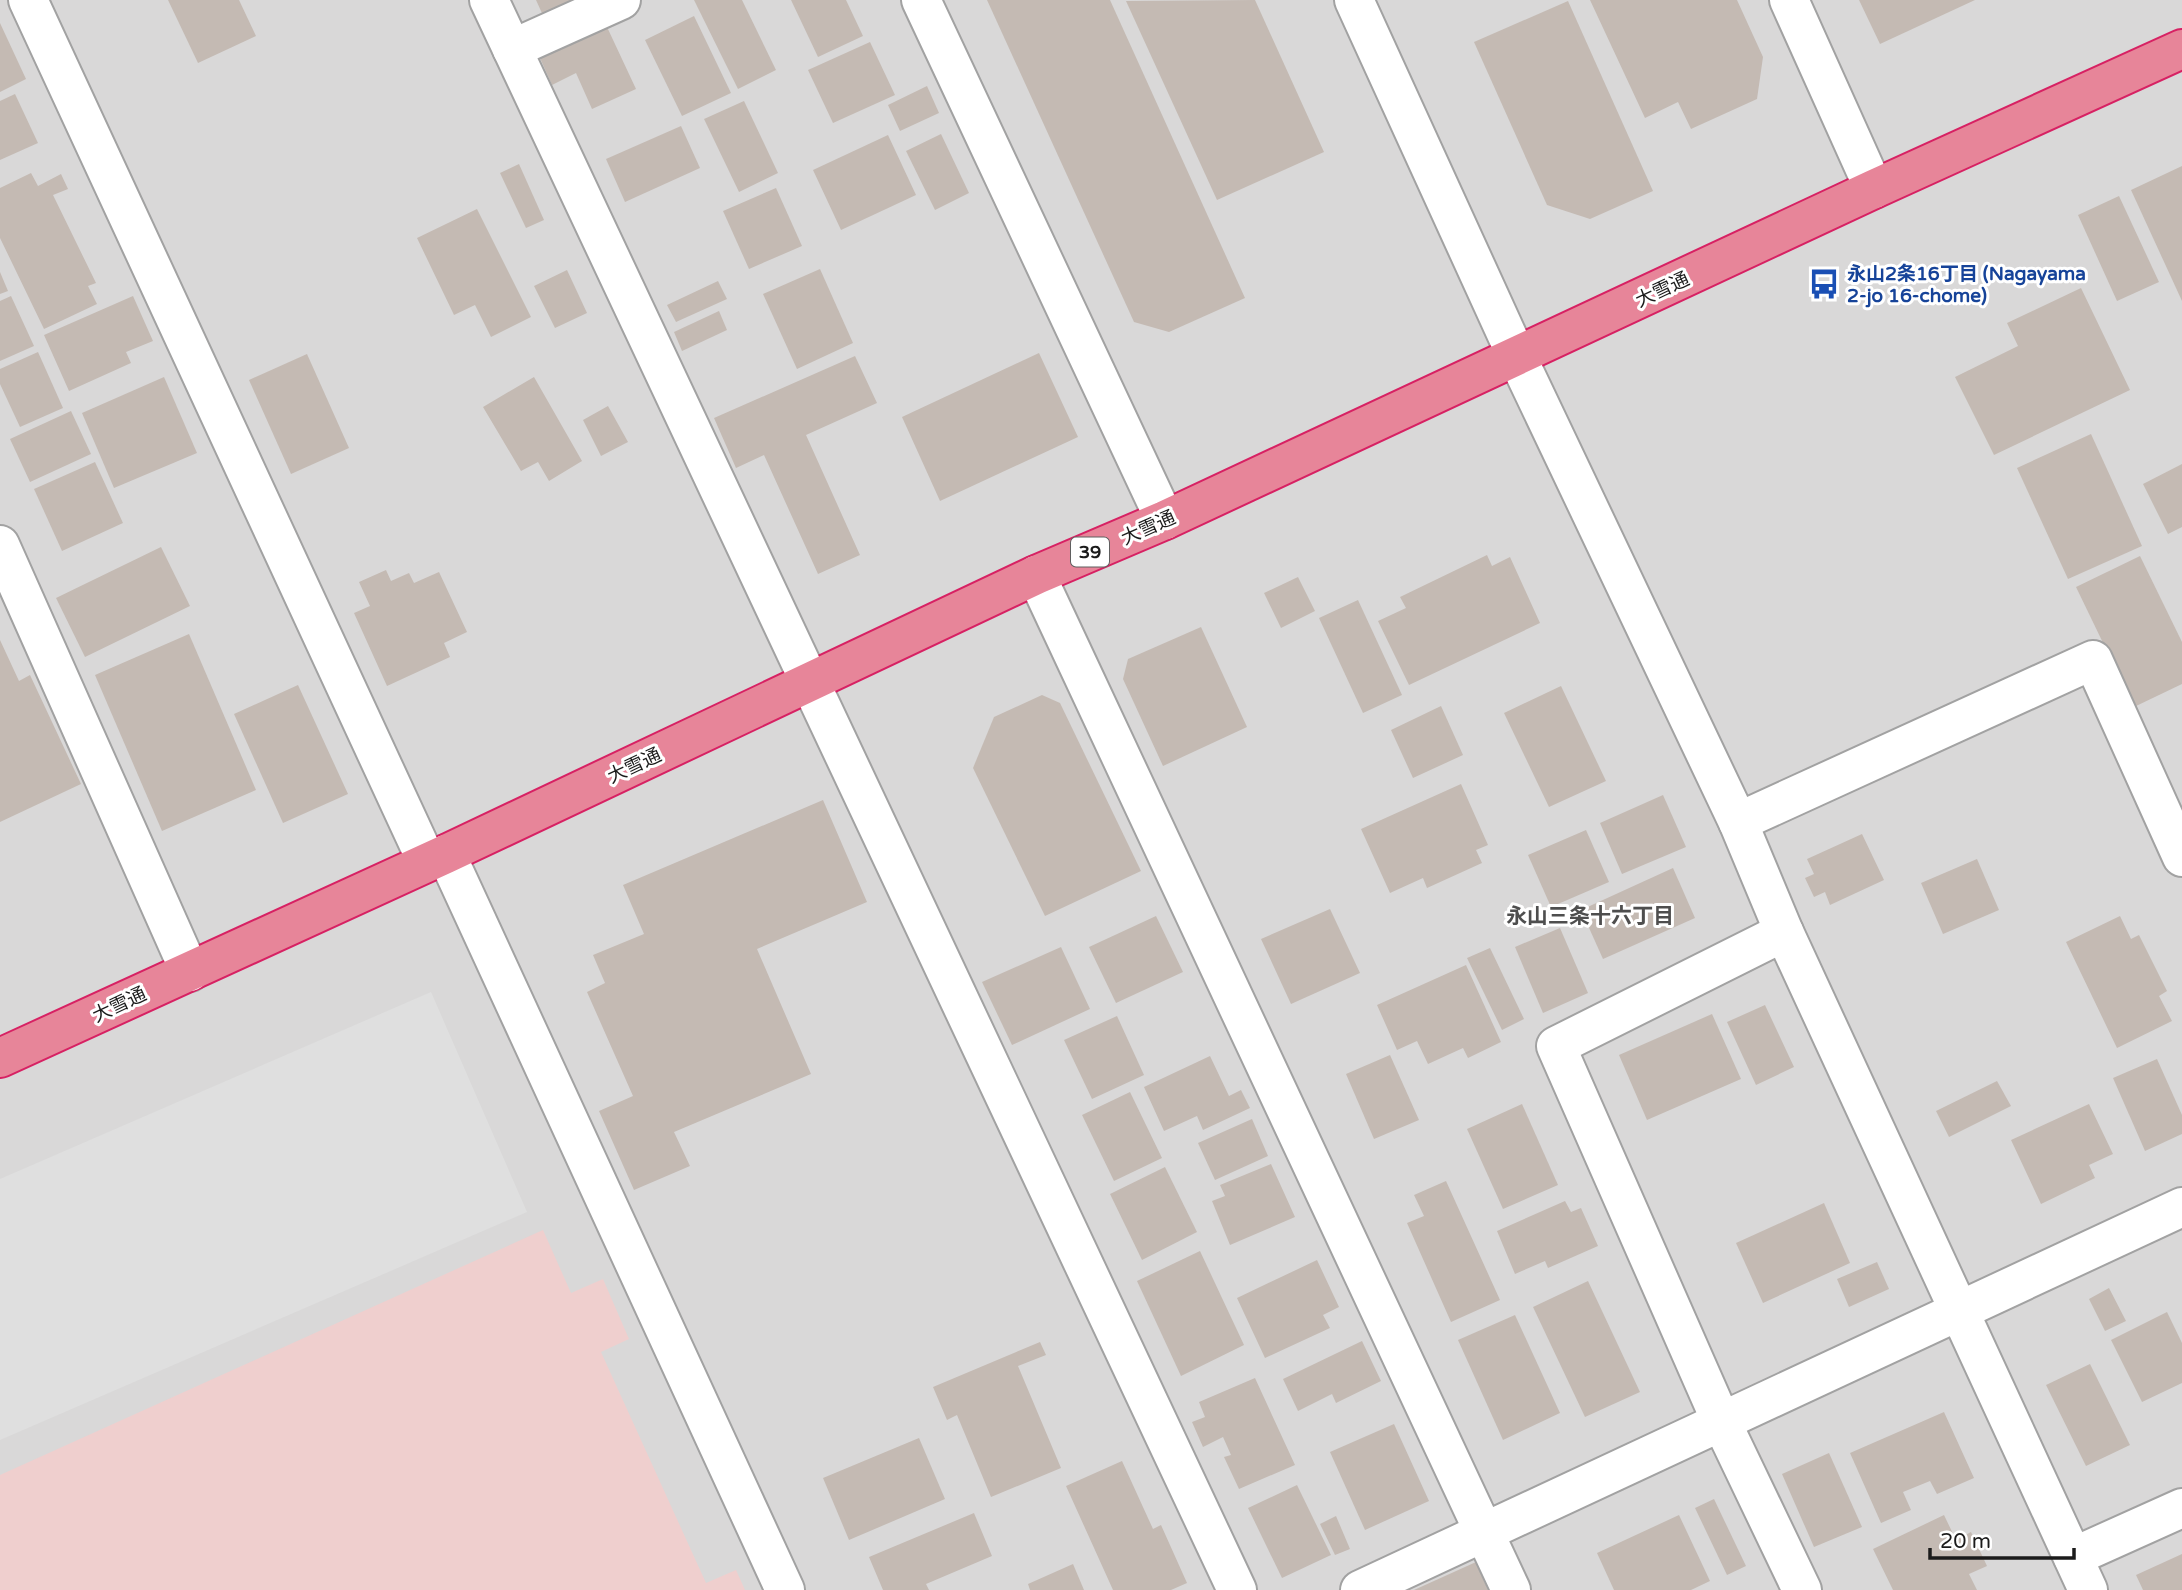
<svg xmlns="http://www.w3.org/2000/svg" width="2182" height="1590" font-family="'Varela Round','Noto Sans JP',sans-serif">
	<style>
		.residential { fill: #d9d8d8 }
		.commercial { fill: #efcfce }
		.parking { fill: #dfdfdf }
		.building { fill: #c4bab3 }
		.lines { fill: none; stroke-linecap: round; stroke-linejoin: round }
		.minor-casing { stroke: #a2a2a2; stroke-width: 42 }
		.highway-casing { stroke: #d72163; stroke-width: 42 }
		.minor { stroke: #fff; stroke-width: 38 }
		.highway { stroke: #e78599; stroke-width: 38 }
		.labels { text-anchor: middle; stroke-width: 6; stroke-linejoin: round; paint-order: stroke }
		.shield { fill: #fff; stroke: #5f5f5f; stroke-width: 2 }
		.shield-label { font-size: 18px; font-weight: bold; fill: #1b1b1b }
		.transit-label { font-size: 19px; font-weight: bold; fill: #164399; stroke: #fff; text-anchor: start }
		.street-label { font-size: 19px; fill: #1b1b1b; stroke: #fff }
		.neighbourhood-label { font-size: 21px; font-weight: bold; fill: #4e4e4e; stroke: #fff }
	</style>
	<rect width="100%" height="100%" fill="#ede8e0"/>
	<rect class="residential" x="0" y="0" width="2182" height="1590"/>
	<polygon class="commercial" points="543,1230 571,1293 603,1279 629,1339 601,1352 706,1583 736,1570 745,1590 0,1590 0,1475"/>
	<polygon class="parking" points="431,992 527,1212 0,1440 0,1179"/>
	<g class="building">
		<polygon points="168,0 239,0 256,36 198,63"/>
		<polygon points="536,0 595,0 546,22"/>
		<polygon points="694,0 742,0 776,70 738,89"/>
		<polygon points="791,0 846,0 863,36 818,57"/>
		<polygon points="987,0 1110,0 1245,298 1169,332 1134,322"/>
		<polygon points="1255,0 1324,152 1217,200 1126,1"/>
		<polygon points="1590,0 1737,0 1763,57 1757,99 1691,129 1678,102 1645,118"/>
		<polygon points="1859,0 1975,0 1880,44"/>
		<polygon points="1568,1 1653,191 1590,219 1547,205 1474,42"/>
		<polygon points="694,16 731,93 682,116 645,40"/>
		<polygon points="0,23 26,79 0,92"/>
		<polygon points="607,27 636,89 592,109 576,73 552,85 540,58"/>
		<polygon points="870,42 895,95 833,123 808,70"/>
		<polygon points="927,86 939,113 900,131 888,105"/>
		<polygon points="15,94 38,143 0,160 0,101"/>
		<polygon points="744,101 778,173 739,192 704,119"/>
		<polygon points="681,126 700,168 625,202 606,159"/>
		<polygon points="941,134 969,193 935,210 906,151"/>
		<polygon points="888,135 916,195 841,230 813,170"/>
		<polygon points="519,164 544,220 526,228 500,173"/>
		<polygon points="2182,166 2182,301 2131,190"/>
		<polygon points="31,173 38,186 61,174 68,189 53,195 96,283 88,286 97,304 44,329 0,238 0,188"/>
		<polygon points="776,188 802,246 749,269 723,211"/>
		<polygon points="2119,196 2159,282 2117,301 2078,215"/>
		<polygon points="477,209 531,317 491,337 475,305 454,315 417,238"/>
		<polygon points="820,269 853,343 797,369 763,294"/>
		<polygon points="567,270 587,313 555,328 534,286"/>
		<polygon points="0,272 8,291 0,294"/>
		<polygon points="718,281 727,299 676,322 667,305"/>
		<polygon points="2081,288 2130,390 1994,455 1955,377 2018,346 2007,323"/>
		<polygon points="11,296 34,346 0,361 0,301"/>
		<polygon points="133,296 153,341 126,352 131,363 69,391 44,335"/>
		<polygon points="719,311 727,330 682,351 674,332"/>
		<polygon points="38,352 63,408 20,427 0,384 0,369"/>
		<polygon points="1039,353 1078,437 940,501 902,417"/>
		<polygon points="307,354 349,448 291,474 249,380"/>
		<polygon points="855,356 877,403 806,435 860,555 818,574 764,455 736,468 714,418"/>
		<polygon points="164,377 197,453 114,488 82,413"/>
		<polygon points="534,377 582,461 549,481 538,462 521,471 483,407"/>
		<polygon points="608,406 628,442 601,456 583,420"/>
		<polygon points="71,411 91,454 30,482 10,439"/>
		<polygon points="2091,434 2142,546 2068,579 2017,468"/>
		<polygon points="95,462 123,523 62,551 34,489"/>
		<polygon points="2182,464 2182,527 2168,534 2143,484"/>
		<polygon points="161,547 190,606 85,657 56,598"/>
		<polygon points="1487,555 1492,566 1510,557 1540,623 1409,685 1378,621 1406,608 1400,597"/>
		<polygon points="2140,556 2182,642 2182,684 2134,707 2076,587"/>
		<polygon points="386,570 391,581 409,573 414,583 439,572 467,632 444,643 450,657 387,686 354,613 370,606 359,582"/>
		<polygon points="1298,577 1315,611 1281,628 1264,593"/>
		<polygon points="1358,600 1402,695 1363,713 1319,618"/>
		<polygon points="1201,627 1247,727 1163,766 1123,679 1128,659"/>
		<polygon points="189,634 256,790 162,831 95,675"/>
		<polygon points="0,640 19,681 30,675 81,784 0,822"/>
		<polygon points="298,685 348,794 283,823 234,714"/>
		<polygon points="1561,686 1606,781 1549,807 1504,713"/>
		<polygon points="1042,695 1060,703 1141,871 1045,916 973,768 994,717"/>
		<polygon points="1441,706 1463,755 1413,778 1391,730"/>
		<polygon points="1461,784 1488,845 1476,850 1482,863 1427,888 1423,878 1390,893 1361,829"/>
		<polygon points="1663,795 1686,847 1622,874 1600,823"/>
		<polygon points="823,800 867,902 757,949 811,1074 674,1132 690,1166 634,1190 599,1111 633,1096 587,992 605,983 593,955 644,934 623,885"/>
		<polygon points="1586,830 1609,882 1551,907 1528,855"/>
		<polygon points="1862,834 1884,880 1830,905 1825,892 1814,897 1805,878 1814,874 1807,859"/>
		<polygon points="1977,859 1999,910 1943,934 1921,883"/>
		<polygon points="1673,868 1695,918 1603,959 1581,910"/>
		<polygon points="1330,909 1360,973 1291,1004 1261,939"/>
		<polygon points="1156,916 1183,972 1116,1003 1089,947"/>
		<polygon points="2120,916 2131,939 2139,935 2167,991 2159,996 2172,1021 2117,1048 2066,942"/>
		<polygon points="1560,928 1588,993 1543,1013 1515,947"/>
		<polygon points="1061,947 1090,1009 1012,1045 982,982"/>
		<polygon points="1490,948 1524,1019 1502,1030 1467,958"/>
		<polygon points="1466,965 1501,1042 1468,1058 1463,1048 1428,1064 1417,1041 1397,1050 1377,1005"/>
		<polygon points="1765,1005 1794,1067 1756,1085 1727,1022"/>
		<polygon points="1712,1014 1741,1079 1647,1120 1619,1055"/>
		<polygon points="1117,1016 1144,1075 1092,1099 1064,1040"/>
		<polygon points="1390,1055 1419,1120 1374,1139 1346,1074"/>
		<polygon points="1210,1056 1229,1096 1241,1090 1250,1108 1203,1130 1197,1116 1164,1131 1144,1087"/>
		<polygon points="2157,1059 2182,1115 2182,1134 2145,1151 2113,1078"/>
		<polygon points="1997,1081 2011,1106 1949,1137 1936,1111"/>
		<polygon points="1130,1092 1162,1158 1114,1181 1082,1115"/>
		<polygon points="1522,1104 1558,1185 1503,1209 1467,1129"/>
		<polygon points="2089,1104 2113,1154 2089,1165 2095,1178 2041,1204 2011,1140"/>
		<polygon points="1252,1119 1268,1156 1215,1180 1198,1143"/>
		<polygon points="1271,1164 1295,1217 1230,1245 1212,1201 1225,1196 1220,1185"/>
		<polygon points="1165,1167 1197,1232 1142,1260 1110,1194"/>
		<polygon points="1446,1181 1500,1300 1451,1322 1407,1223 1424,1216 1414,1195"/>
		<polygon points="1565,1201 1571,1212 1581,1208 1598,1246 1548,1268 1545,1261 1515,1274 1497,1231"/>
		<polygon points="1824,1203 1850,1263 1763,1303 1736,1243"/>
		<polygon points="1200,1251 1244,1345 1181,1376 1137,1281"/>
		<polygon points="1317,1260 1339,1307 1323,1315 1330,1328 1265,1358 1237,1298"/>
		<polygon points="1877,1262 1889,1289 1849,1307 1837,1279"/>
		<polygon points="1588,1281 1640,1392 1585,1417 1533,1307"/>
		<polygon points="2109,1288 2126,1321 2105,1331 2089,1299"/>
		<polygon points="2167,1312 2182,1343 2182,1383 2142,1402 2111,1340"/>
		<polygon points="1515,1315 1560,1413 1503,1440 1458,1340"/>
		<polygon points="1362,1341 1381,1381 1336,1403 1332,1394 1298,1411 1283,1379"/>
		<polygon points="1040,1342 1046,1355 1018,1366 1061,1468 991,1497 957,1415 947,1420 933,1387"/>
		<polygon points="2090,1364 2130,1445 2086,1466 2046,1385"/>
		<polygon points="1255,1378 1295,1465 1239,1489 1224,1457 1231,1455 1223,1437 1203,1447 1192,1422 1205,1417 1199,1402"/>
		<polygon points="1944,1412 1974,1478 1937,1494 1930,1481 1903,1492 1911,1510 1881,1523 1850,1453"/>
		<polygon points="1394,1424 1429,1501 1365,1530 1330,1452"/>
		<polygon points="919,1438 945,1499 849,1540 823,1478"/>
		<polygon points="1829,1453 1862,1527 1814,1547 1782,1474"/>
		<polygon points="1122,1461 1153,1529 1161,1525 1187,1583 1171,1590 1113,1590 1066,1486"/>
		<polygon points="1297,1485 1331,1555 1282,1578 1248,1508"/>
		<polygon points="1714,1499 1746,1566 1727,1575 1695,1508"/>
		<polygon points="974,1513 992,1556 926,1584 929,1590 883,1590 869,1557"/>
		<polygon points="1679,1515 1710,1581 1691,1590 1614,1590 1597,1553"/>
		<polygon points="1944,1515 1956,1540 1971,1532 1987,1566 1969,1574 1977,1590 1893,1590 1873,1549"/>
		<polygon points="1336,1516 1350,1549 1335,1555 1320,1524"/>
		<polygon points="2182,1554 2182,1590 2143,1590 2136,1575"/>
		<polygon points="1476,1562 1488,1590 1414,1590"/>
		<polygon points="1073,1564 1084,1590 1030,1590 1028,1584"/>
	</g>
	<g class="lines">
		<g class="minor-casing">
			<g id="minor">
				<polyline points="28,0 427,862"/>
				<polyline points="489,0 1237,1590"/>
				<polyline points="921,0 1165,520"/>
				<polyline points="1354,0 1517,357 1738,822 1784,932 2088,1590"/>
				<polyline points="1789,0 1874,189"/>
				<polyline points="512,49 621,0"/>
				<polyline points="0,545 190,972"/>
				<polyline points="1036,575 1511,1590"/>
				<polyline points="1738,822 2093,660 2182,857"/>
				<polyline points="446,854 785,1590"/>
				<polyline points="1784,932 1556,1046 1721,1421 1802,1590"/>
				<polyline points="2073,1557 2182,1508"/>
				<polyline points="1360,1590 2182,1207"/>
			</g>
		</g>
		<g class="highway-casing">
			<polyline id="highway" points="0,1058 446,854 1036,575 1165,520 1874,189 2182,49"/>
		</g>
		<use href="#minor" class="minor"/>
		<use href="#highway" class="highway"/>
	</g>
	<defs>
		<g id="bus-bare" transform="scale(2.415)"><path d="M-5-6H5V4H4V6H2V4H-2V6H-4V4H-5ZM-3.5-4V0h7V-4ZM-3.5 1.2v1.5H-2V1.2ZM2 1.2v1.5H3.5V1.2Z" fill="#1a4fb4" stroke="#fff" stroke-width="2.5" paint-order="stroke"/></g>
	</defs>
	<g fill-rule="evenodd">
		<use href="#bus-bare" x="1824" y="284"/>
	</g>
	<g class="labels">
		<rect class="shield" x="1071" y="537.5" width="38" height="29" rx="5"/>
		<g class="shield-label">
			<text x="1090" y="558">39</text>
		</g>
		<g class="transit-label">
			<text x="1847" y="280">永山2条16丁目 (Nagayama<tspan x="1847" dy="22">2-jo 16-chome)</tspan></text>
		</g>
		<g class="street-label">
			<text transform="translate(1662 289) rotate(-25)" y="7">大雪通</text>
			<text transform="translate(1148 527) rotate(-24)" y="7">大雪通</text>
			<text transform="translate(634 765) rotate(-25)" y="7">大雪通</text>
			<text transform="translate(119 1004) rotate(-25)" y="7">大雪通</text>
		</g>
		<g class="neighbourhood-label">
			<text x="1590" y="923">永山三条十六丁目</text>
		</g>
	</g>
	<path d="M1930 1548v10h144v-10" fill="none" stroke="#1b1b1b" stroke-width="3.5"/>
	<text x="1940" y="1548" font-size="21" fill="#1b1b1b" stroke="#ffffff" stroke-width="5" paint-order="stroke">20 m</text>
</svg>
